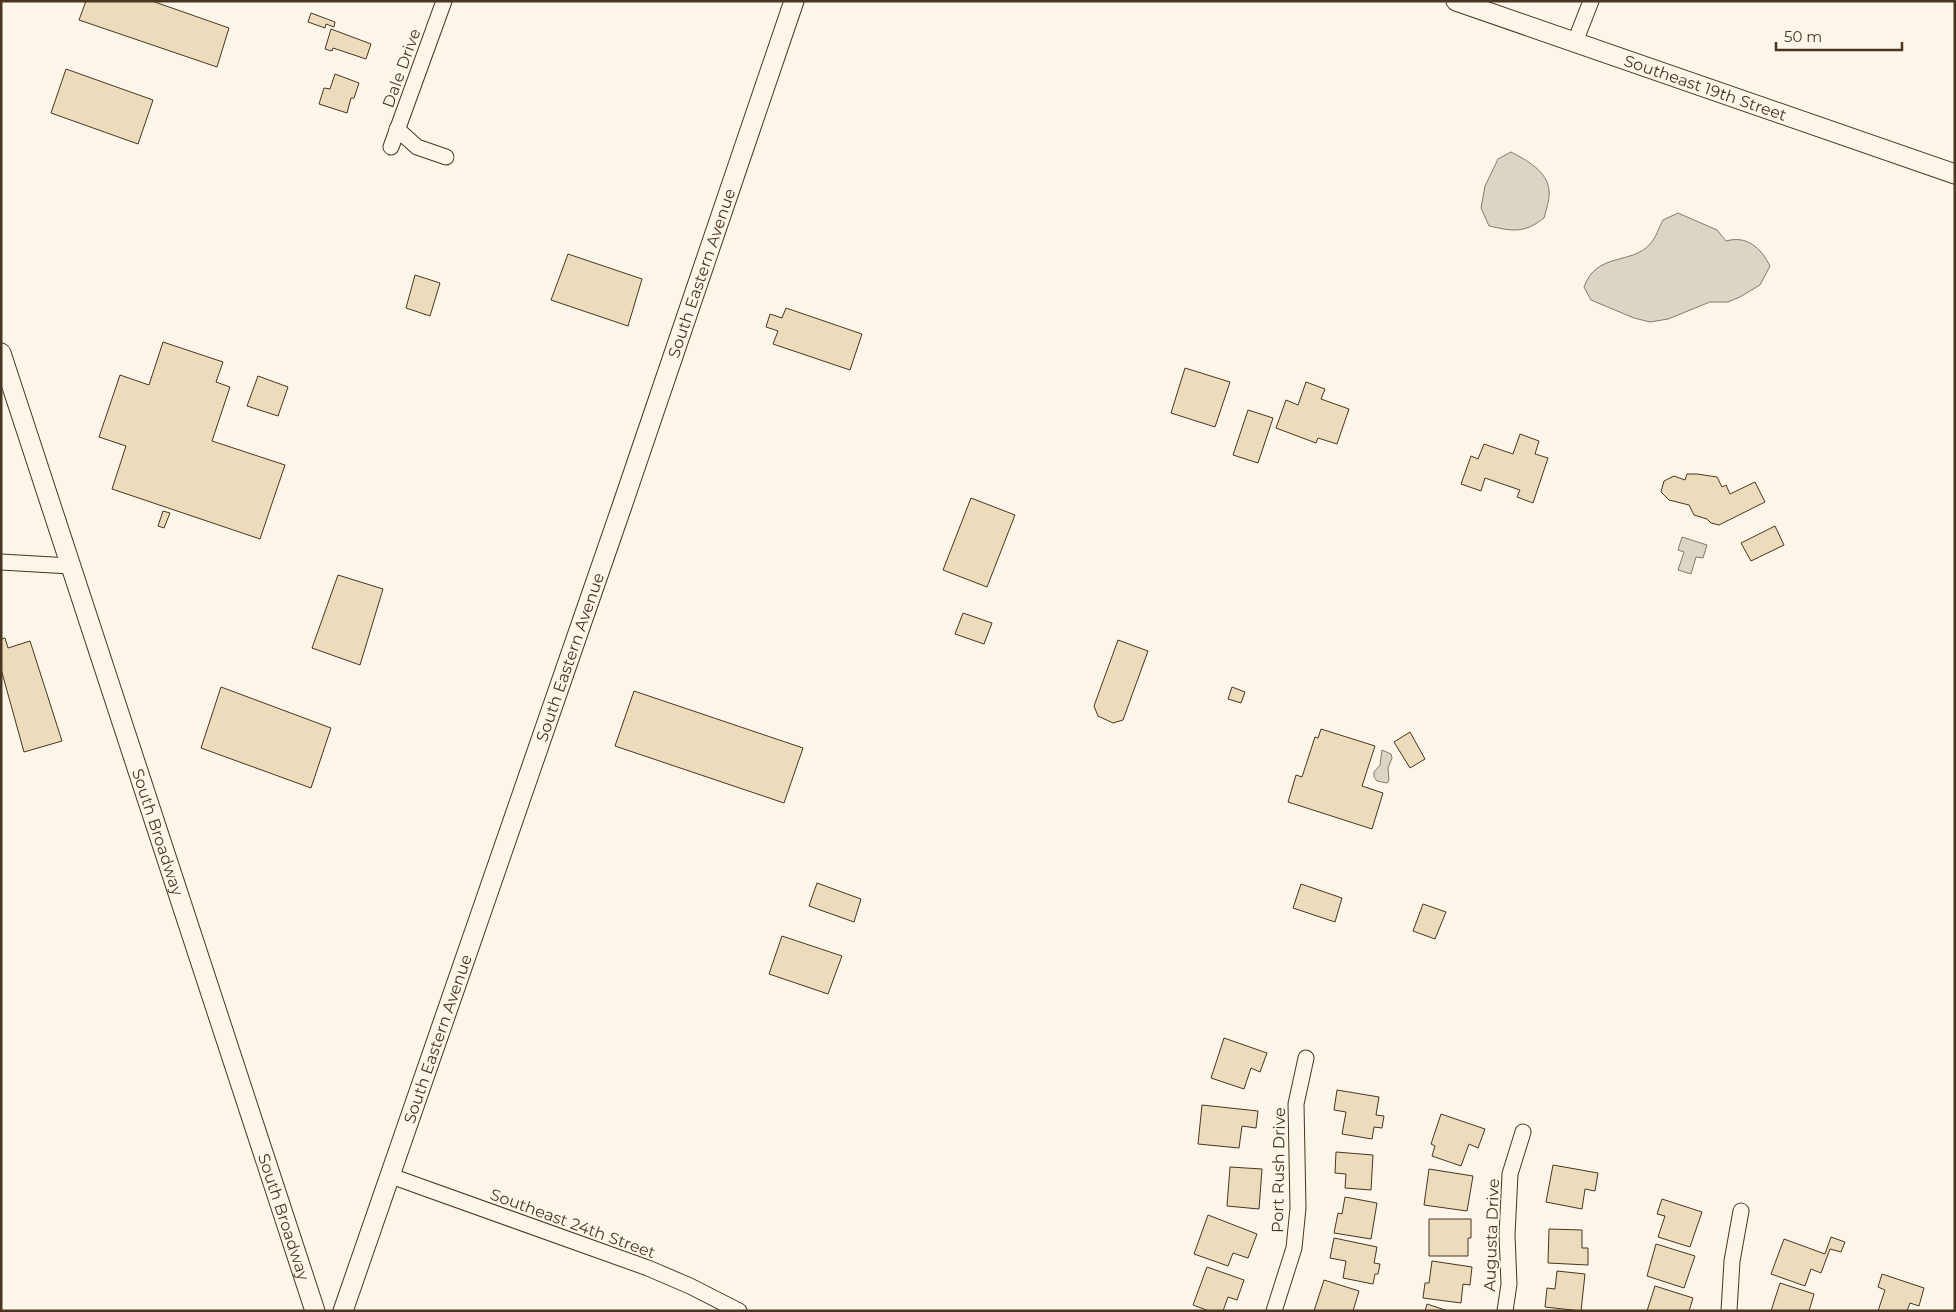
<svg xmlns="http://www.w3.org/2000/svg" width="1956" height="1312" font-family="Montserrat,sans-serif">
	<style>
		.water { fill: #dcd4c6; stroke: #887966 }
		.building { fill: #ecdcbc; stroke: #4a3520 }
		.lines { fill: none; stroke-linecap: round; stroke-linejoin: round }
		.minor-casing { stroke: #4a3520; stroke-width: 17 }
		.tertiary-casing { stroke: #4a3520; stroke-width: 21 }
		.minor { stroke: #fbf6e9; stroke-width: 15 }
		.tertiary { stroke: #fbf6e9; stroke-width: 19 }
		.labels { text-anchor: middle; stroke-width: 4; stroke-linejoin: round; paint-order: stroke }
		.street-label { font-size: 16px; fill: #4a3520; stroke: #fbf6e9 }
	</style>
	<rect width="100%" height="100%" fill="#fbf6e9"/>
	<g class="water">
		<path d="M1511,152C1526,160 1548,171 1549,191C1550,199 1546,210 1544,218C1524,234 1512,231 1489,226L1481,208L1485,186L1498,159Z"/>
		<path d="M1678,213L1717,230L1726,241C1747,235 1761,248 1770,266L1760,285L1740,297L1728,302H1710L1668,319L1650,322L1634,318L1591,300L1584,287C1596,252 1632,265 1650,244C1656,238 1659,227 1663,220Z"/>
		<polygon points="1682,537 1707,545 1703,558 1696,557 1691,574 1678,570 1684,552 1678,550"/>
		<polygon points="1382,750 1391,754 1392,758 1388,768 1389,780 1387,783 1377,781 1374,777 1374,772 1380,765"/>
	</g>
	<g class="building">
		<polygon points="86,1 152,1 229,28 217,67 79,20"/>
		<polygon points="311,13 335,22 334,27 326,24 325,28 308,22"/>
		<polygon points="331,29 371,44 366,59 333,48 332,51 325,49"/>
		<polygon points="66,69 153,100 138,144 51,113"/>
		<polygon points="335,74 359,83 354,98 351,98 347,113 319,104 324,88 330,89"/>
		<polygon points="568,254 642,279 628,326 551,300"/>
		<polygon points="415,275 440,283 430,316 406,308"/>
		<polygon points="786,308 862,334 850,370 773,344 778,331 766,327 770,314 782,318"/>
		<polygon points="163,342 223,362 216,382 230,387 212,441 285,465 260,539 112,489 126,446 99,437 120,375 149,385"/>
		<polygon points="1185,368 1230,382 1215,427 1171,413"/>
		<polygon points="258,376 288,387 278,416 247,406"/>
		<polygon points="1306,382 1325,389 1321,399 1349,409 1337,444 1318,438 1316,443 1276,428 1286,400 1298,405"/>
		<polygon points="1248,410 1273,418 1258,463 1233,455"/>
		<polygon points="1520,434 1539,441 1535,454 1548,458 1533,503 1517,497 1520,490 1485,478 1481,491 1461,484 1471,456 1478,459 1484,444 1513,454"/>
		<polygon points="1687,474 1697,474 1717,477 1722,487 1726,485 1730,494 1755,482 1765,502 1719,525 1711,523 1707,519 1694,515 1689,505 1669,500 1661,492 1664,481 1674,476 1685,480"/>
		<polygon points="971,498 1015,515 987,587 943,570"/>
		<polygon points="163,511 170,513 164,528 158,526"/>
		<polygon points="1775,526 1784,545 1751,561 1741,543"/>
		<polygon points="338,575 383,589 360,665 312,648"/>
		<polygon points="963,613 992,623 984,644 955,634"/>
		<polygon points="5,638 8,648 30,641 62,741 24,752 1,669 1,639"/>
		<polygon points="1118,640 1148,651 1123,720 1113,723 1098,716 1094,706"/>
		<polygon points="221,687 331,728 311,788 201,748"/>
		<polygon points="1232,687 1245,692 1241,703 1228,699"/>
		<polygon points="634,691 803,748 784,803 615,746"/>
		<polygon points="1321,729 1375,746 1362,786 1383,793 1372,829 1288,802 1296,775 1302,777 1315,737 1318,738"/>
		<polygon points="1410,732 1425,759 1410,768 1394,742"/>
		<polygon points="817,883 861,899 854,922 809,906"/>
		<polygon points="1301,884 1342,898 1335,922 1293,908"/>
		<polygon points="1423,904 1446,912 1435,939 1413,931"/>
		<polygon points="782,936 842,956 828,994 769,974"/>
		<polygon points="1224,1038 1267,1053 1260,1072 1251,1068 1244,1089 1211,1078"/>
		<polygon points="1337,1090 1379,1097 1376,1115 1384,1116 1382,1128 1374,1127 1372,1139 1342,1134 1346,1112 1334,1110"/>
		<polygon points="1202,1105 1258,1111 1256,1128 1242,1126 1239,1148 1198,1144"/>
		<polygon points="1441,1114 1485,1129 1478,1148 1469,1144 1461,1166 1432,1156 1435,1146 1431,1144"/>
		<polygon points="1336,1152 1373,1155 1371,1190 1345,1188 1346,1174 1335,1173"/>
		<polygon points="1553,1165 1598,1173 1595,1191 1585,1189 1582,1209 1546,1202"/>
		<polygon points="1230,1167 1262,1169 1259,1209 1227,1206"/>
		<polygon points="1429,1169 1473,1176 1467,1211 1424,1205"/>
		<polygon points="1345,1197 1377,1203 1371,1239 1334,1233 1338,1213 1342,1214"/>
		<polygon points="1662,1199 1702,1212 1690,1247 1658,1237 1665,1216 1657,1214"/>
		<polygon points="1208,1215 1257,1234 1248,1258 1233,1253 1228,1266 1194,1254"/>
		<polygon points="1429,1219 1471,1219 1471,1238 1468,1238 1468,1256 1429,1256"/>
		<polygon points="1549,1229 1582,1230 1582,1248 1588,1248 1588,1265 1548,1263"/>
		<polygon points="1831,1237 1845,1242 1841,1252 1830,1249 1821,1273 1811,1269 1805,1286 1771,1274 1784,1239 1825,1254"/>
		<polygon points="1334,1238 1377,1247 1374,1263 1380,1264 1378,1274 1375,1274 1373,1284 1343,1278 1346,1261 1330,1258"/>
		<polygon points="1656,1244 1695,1256 1684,1288 1647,1276"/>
		<polygon points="1432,1261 1472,1267 1470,1285 1463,1284 1461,1303 1423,1298 1425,1283 1429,1283"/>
		<polygon points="1207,1267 1244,1280 1237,1300 1228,1297 1223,1311 1209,1311 1193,1305"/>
		<polygon points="1557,1271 1585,1274 1581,1311 1545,1307 1547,1288 1555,1289"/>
		<polygon points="1882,1274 1924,1288 1919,1306 1910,1303 1907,1311 1878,1311 1885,1290 1878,1287"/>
		<polygon points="1324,1280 1359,1291 1353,1311 1314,1311"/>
		<polygon points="1780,1283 1814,1294 1809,1311 1771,1311"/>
		<polygon points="1655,1286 1693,1298 1689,1311 1647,1311"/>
		<polygon points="1427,1304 1448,1311 1425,1311"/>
	</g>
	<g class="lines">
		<g class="minor-casing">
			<g id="minor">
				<polyline points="1575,42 1591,1"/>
				<polyline points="397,129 417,147 446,157"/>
				<polyline points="391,147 444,1"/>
				<polyline points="1,562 70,566"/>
				<polyline points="391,1176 648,1268 690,1286 739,1311"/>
				<polyline points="1274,1311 1294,1248 1298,1208 1296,1104 1306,1058"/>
				<polyline points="1505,1311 1509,1284 1507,1235 1510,1174 1523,1132"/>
				<polyline points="1729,1311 1732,1261 1741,1211"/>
			</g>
		</g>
		<g class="tertiary-casing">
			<g id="tertiary">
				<path id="s1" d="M1456,1L1955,174"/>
				<path id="s2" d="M1,353L315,1311"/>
				<path id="s3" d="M343,1311L621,509L794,1"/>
			</g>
		</g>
		<use href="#minor" class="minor"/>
		<use href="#tertiary" class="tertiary"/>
	</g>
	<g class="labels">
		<g class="street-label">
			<text transform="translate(401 68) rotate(-70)" y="6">Dale Drive</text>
			<text dy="6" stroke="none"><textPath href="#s1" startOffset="264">Southeast 19th Street</textPath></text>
			<text dy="6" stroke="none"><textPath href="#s3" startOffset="1098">South Eastern Avenue</textPath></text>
			<text dy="6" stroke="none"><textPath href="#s3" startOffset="692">South Eastern Avenue</textPath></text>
			<text dy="6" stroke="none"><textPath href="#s2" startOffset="504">South Broadway</textPath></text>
			<text dy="6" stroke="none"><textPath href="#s3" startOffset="288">South Eastern Avenue</textPath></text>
			<text transform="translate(1278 1170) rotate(-89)" y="6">Port Rush Drive</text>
			<text dy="6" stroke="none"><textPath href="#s2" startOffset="909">South Broadway</textPath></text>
			<text transform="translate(573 1223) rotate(20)" y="6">Southeast 24th Street</text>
			<text transform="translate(1491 1235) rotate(-88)" y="6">Augusta Drive</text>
		</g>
	</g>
	<rect width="1956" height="1312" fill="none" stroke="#4a3520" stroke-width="5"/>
	<path d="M1776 42v8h126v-8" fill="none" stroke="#4a3520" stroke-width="2.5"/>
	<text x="1784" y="42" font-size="15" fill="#4a3520" stroke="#fbf6e9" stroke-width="4" paint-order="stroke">50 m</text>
</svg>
